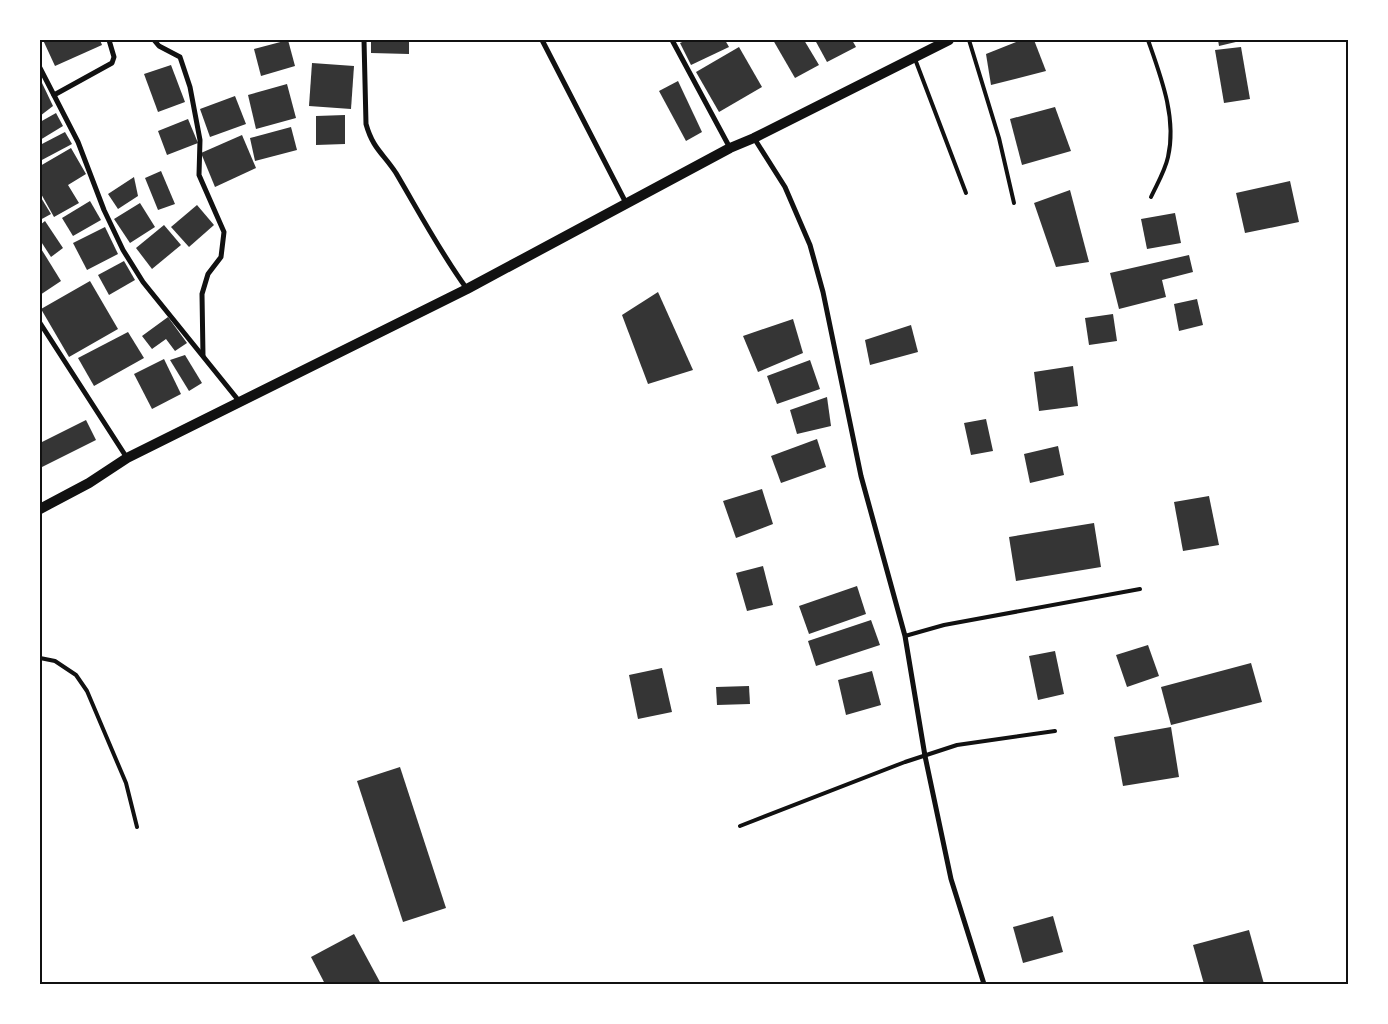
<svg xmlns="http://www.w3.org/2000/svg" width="1388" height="1024" font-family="'Crimson Pro',serif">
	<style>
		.building { fill: #353535 }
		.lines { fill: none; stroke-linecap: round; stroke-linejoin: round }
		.service { stroke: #111; stroke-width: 4 }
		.minor { stroke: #111; stroke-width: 5 }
		.secondary { stroke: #111; stroke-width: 10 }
		.neatline { fill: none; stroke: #111; stroke-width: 2 }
	</style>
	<rect width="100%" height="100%" fill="#fff"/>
	<g class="building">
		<polygon points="43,40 100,40 102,45 55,66"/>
		<polygon points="288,40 295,66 261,76 254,49"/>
		<polygon points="371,40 409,40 409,54 371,53"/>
		<polygon points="687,40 725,40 729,47 691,65 680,43"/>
		<polygon points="773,40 804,40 819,65 795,78"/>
		<polygon points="815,40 852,40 856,47 827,62"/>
		<polygon points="1021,40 1034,40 1046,71 991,85 986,54"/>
		<polygon points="1218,40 1240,40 1240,41 1219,46"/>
		<polygon points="739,47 762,87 719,112 696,72"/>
		<polygon points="1241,47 1250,99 1224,103 1215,50"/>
		<polygon points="312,63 354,66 351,109 309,106"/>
		<polygon points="171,65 185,102 158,112 144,74"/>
		<polygon points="678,81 702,132 686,141 659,91"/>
		<polygon points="42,83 53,106 40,116 40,85"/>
		<polygon points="287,84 296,118 256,129 248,95"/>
		<polygon points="235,96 246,124 210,137 200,109"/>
		<polygon points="1055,107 1071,151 1022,165 1010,119"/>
		<polygon points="56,113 63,126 40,140 40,122"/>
		<polygon points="345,115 345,144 316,145 316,116"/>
		<polygon points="188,119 198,143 167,155 158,131"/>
		<polygon points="291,127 297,150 255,161 250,138"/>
		<polygon points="65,132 72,144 40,161 40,145"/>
		<polygon points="242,135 256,168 215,187 201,153"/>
		<polygon points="71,148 86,174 68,185 79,203 54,217 40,192 40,166"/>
		<polygon points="161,171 175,204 158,210 145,178"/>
		<polygon points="134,177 138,196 118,209 108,194"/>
		<polygon points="1290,181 1299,222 1245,233 1236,193"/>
		<polygon points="1070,190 1089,262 1056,267 1034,203"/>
		<polygon points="40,196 51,214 40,220"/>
		<polygon points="90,201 101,220 73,236 62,218"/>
		<polygon points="140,203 155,227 130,243 114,219"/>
		<polygon points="197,205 214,225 189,247 171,227"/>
		<polygon points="1175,213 1181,243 1147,249 1141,219"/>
		<polygon points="45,221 63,248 51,257 40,240 40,225"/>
		<polygon points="164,225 181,245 152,269 136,248"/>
		<polygon points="105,227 118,254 87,270 73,243"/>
		<polygon points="40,247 61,281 40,295"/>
		<polygon points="1189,255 1193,272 1162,280 1166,297 1119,309 1110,273"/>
		<polygon points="124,261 135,280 109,295 98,275"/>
		<polygon points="90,281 118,329 69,357 41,309"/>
		<polygon points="658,292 693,370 648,384 622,315"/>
		<polygon points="1197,299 1203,325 1179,331 1174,304"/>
		<polygon points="1113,314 1117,341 1089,345 1085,318"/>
		<polygon points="168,317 187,343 175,351 166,339 152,349 142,336"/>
		<polygon points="793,319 803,353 758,372 743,336"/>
		<polygon points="911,325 918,352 870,365 865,340"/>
		<polygon points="128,332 144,358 94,386 78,358"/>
		<polygon points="185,355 202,383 189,391 170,360"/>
		<polygon points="164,359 181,394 152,409 134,374"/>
		<polygon points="810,360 820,389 777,404 767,376"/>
		<polygon points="1073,366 1078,406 1039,411 1034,372"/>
		<polygon points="827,397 831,426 797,434 790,410"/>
		<polygon points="986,419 993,451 971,455 964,423"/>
		<polygon points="86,420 96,440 42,467 40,443"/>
		<polygon points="817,439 826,467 781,483 771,456"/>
		<polygon points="1058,446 1064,475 1030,483 1024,454"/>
		<polygon points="762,489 773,524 736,538 723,501"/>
		<polygon points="1209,496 1219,545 1183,551 1174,502"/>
		<polygon points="1094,523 1101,567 1016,581 1009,537"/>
		<polygon points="763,566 773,605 747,611 736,573"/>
		<polygon points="857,586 866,614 809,634 799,606"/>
		<polygon points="871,620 880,645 816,666 808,641"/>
		<polygon points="1148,645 1159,676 1127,687 1116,655"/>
		<polygon points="1055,651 1064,694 1038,700 1029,656"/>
		<polygon points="1251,663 1262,702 1171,725 1161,687"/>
		<polygon points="662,668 672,712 638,719 629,675"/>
		<polygon points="872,671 881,705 846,715 838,680"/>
		<polygon points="749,686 750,704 717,705 716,687"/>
		<polygon points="1171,727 1179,777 1123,786 1114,737"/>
		<polygon points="400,767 446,908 403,922 357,781"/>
		<polygon points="1053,916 1063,952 1023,963 1013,927"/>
		<polygon points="1249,930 1264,984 1204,984 1193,945"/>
		<polygon points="354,934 381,984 325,984 311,957"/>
	</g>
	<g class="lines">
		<g class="service">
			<polyline points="969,40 999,138 1014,203"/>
			<path d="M1148,40C1161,77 1177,118 1168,157C1165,171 1157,184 1151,197"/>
			<polyline points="915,59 966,193"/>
			<polyline points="905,636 944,625 1140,589"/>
			<polyline points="40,658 55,661 76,675 87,691 126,783 137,827"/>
			<polyline points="740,826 905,762 957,745 1055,731"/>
		</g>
		<g class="minor">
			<polyline points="154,40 159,46 180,57 190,87 200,140 199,175 224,232 221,257 208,274 202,294 203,356"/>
			<path d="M364,40L366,124C373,149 383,153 396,173C419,212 440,252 467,289"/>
			<polyline points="542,40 626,203"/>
			<polyline points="672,40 730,148"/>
			<polyline points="40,68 78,142 104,210 123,250 143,282 239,401"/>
			<polyline points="54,95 112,63 114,57 109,40"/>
			<polyline points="754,138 785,187 810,245 823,292 861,476 905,636 925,756 951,879 984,984"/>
			<polyline points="40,323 127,458"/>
		</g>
		<polyline class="secondary" points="40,509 89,483 127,458 467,289 730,148 754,138 949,40"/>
	</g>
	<rect width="1388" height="1024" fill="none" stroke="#ffffff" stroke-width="82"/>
	<rect x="41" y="41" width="1306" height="942" class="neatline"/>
</svg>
